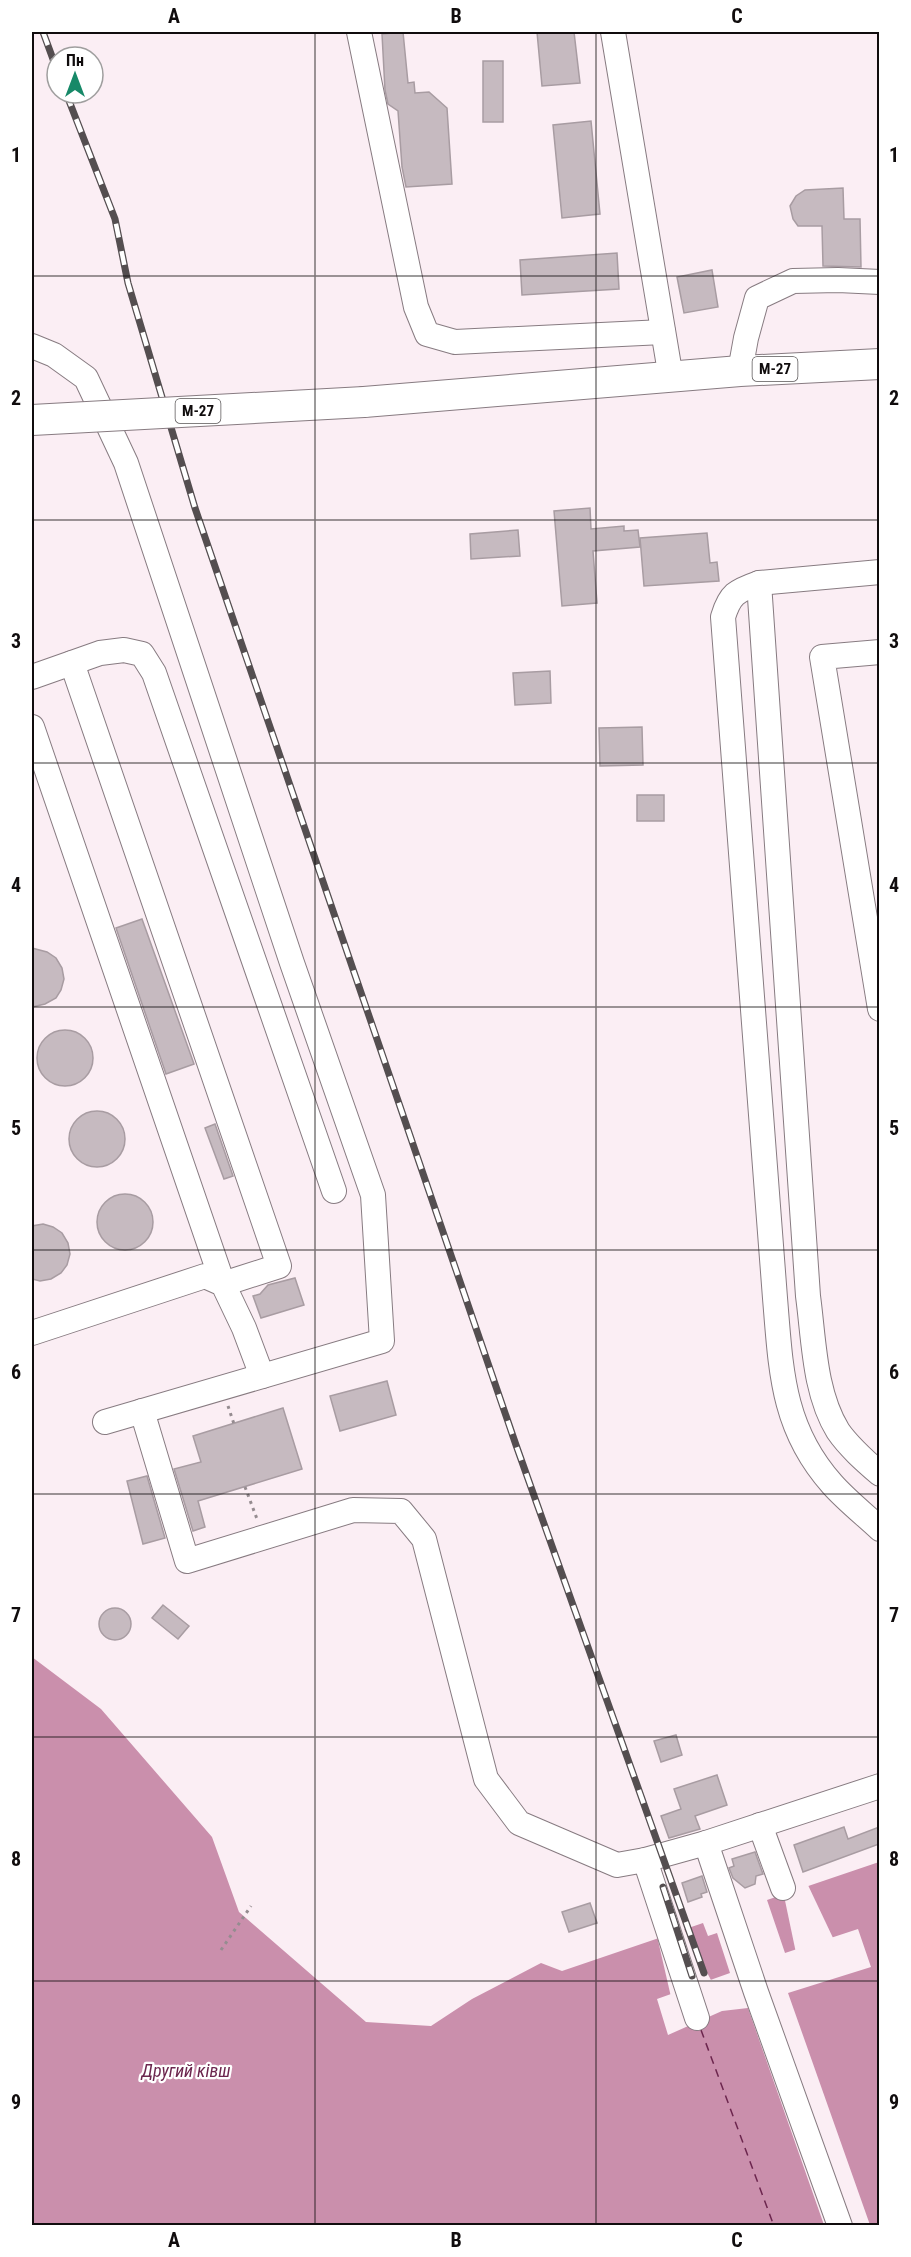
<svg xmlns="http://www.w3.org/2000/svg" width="911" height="2257" font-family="'Roboto Condensed',sans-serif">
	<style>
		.water { fill: #ca8fac }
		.pier { fill: #fbeef4 }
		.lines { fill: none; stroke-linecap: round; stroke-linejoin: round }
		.ferry { stroke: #6c264e; stroke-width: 1.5; stroke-dasharray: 8 6; stroke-linecap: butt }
		.building { fill: #c6bac0; stroke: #a89ca2; stroke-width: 1.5 }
		.minor-casing { stroke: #877b81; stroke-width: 26 }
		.major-casing { stroke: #877b81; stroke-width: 32 }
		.path { stroke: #958c90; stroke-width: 3; stroke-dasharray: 3 4.5; stroke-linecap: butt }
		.minor { stroke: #fff; stroke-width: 24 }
		.major { stroke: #fff; stroke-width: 30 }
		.rail-casing { stroke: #544e50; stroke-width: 7 }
		.rail { stroke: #fff; stroke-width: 4.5; stroke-dasharray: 14; stroke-linecap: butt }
		.major-bridge-casing { stroke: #877b81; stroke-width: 32; stroke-linecap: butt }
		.major-bridge { stroke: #fff; stroke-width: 30 }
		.grid { fill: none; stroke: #100c0d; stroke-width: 1.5; stroke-opacity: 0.55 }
		.labels { text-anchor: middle; stroke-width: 4.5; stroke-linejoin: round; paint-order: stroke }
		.shield { fill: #fff; stroke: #585556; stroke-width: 1.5 }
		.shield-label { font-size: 15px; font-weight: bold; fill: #100c0d }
		.water-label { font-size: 18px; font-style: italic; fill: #6c264e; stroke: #fff }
		.neatline { fill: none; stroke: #100c0d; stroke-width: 2 }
		.grid-label { font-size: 20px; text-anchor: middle; font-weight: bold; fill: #100c0d }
	</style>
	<rect width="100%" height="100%" fill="#fbeef4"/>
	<g class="water">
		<polygon points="32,1657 101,1709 212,1837 239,1912 366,2022 431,2026 472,1999 541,1963 562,1971 703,1923 708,1936 717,1933 730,1973 657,1999 668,2035 722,2011 748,2008 824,2225 32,2225"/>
		<polygon points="879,1862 879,2225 870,2225 788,1993 871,1967 858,1929 785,1953 767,1900"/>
	</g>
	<g class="pier">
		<polygon points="807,1883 834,1940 796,1953 783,1891"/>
		<polygon points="683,1927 712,1982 671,1997 657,1936"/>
	</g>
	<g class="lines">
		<polyline class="ferry" points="701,2030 774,2226"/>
	</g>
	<g class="building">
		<polygon points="403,32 408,83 414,82 415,93 429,92 447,108 452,184 406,187 402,167 398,111 388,104 385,90 382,34"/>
		<polygon points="537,32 574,32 580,83 542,86"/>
		<rect x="483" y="61" width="20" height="61"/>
		<polygon points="591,121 600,214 562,218 553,125"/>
		<polygon points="843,188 844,219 860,219 861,267 823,266 822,226 798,226 793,219 790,206 796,196 805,190"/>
		<polygon points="617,253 619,289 522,295 520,260"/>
		<polygon points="712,270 718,307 684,313 677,277"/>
		<polygon points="590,508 591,529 624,526 624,531 638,530 640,547 593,551 597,603 562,606 554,511"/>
		<polygon points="518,530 520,556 471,559 470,534"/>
		<polygon points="707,533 710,563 717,562 719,581 644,586 640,538"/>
		<polygon points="550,671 551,703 515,705 513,673"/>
		<polygon points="642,727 643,765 600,766 599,728"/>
		<rect x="637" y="795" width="27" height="26"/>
		<polygon points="142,919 194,1064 166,1074 116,928"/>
		<polygon points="32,948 47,952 56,958 62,968 64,979 61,990 56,998 45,1004 32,1007"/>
		<circle cx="65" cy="1058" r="28"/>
		<circle cx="97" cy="1139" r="28"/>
		<polygon points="215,1124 233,1176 224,1179 205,1128"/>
		<circle cx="125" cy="1222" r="28"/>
		<polygon points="43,1224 53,1227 62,1233 68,1243 70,1254 67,1265 61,1273 51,1279 40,1281 32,1279 32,1226"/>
		<polygon points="295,1278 304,1305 261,1318 253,1296 260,1294 268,1285"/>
		<polygon points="387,1381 396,1415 340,1431 330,1396"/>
		<polygon points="283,1408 302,1469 198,1501 205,1527 193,1531 174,1469 201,1462 193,1436"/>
		<polygon points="147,1476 165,1538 143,1544 127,1481"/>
		<polygon points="163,1605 189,1626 178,1639 152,1618"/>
		<circle cx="115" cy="1624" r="16"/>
		<polygon points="676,1735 682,1755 661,1762 654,1741"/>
		<polygon points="717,1775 727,1805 695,1816 700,1829 669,1838 661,1816 681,1809 674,1789"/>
		<polygon points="844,1827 848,1839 879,1827 879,1844 803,1872 794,1845"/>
		<polygon points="755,1852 763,1874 756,1876 755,1884 745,1888 733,1878 729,1868 734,1866 732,1859"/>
		<polygon points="702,1876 707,1892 701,1894 702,1897 688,1902 682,1883"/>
		<polygon points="590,1903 597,1923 569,1932 562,1912"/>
	</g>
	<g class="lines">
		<g class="minor-casing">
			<g id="minor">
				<polyline points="359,32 416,307 427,334 455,342 663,332"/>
				<polyline points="613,32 671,378"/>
				<polyline points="32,346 54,355 86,378 126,463 292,963 373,1195 382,1341 105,1422"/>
				<polyline points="740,371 746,338 757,298 793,281 838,280 880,282"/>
				<path d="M880,572L759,583C736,591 730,594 723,617L775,1298C781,1370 782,1428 832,1484C846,1500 864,1514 880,1529"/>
				<path d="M759,583L808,1296C814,1340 814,1392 838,1431C849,1447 865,1461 880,1474"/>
				<polyline points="880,652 822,657 880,1009"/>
				<polyline points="32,677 100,653 124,650 142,654 154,673 334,1191"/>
				<polyline points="32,727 223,1284 279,1266 72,663"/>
				<polyline points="32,1333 205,1276 223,1284 244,1328 262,1376"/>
				<polyline points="142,1411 187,1561 353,1510 401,1511 424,1539 486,1779 519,1823 617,1865 645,1860 706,1843 880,1786"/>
				<polyline points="760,1825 783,1888"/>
				<polyline points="706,1843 756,1992 840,2226"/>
				<polyline points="645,1860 697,2018"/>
			</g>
		</g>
		<g class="major-casing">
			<polyline id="major" points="364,402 740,371 880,364"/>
		</g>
		<g class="path">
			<polyline points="228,1406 234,1424"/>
			<polyline points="245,1487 257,1519"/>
			<polyline points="221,1950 251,1906"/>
		</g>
		<use href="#minor" class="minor"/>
		<use href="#major" class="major"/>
		<g class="rail-casing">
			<g id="rail">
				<polyline points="43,32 57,70"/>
				<polyline points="66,93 115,219 128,283 195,508 516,1445 704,1973"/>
				<polyline points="663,1887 692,1976"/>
			</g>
		</g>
		<use href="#rail" class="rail"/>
		<g class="major-bridge-casing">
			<polyline id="major-bridge" points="32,420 364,402"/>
		</g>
		<use href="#major-bridge" class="major-bridge"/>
	</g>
	<path class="grid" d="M315,32V2226M596,32V2226M32,276H880M32,520H880M32,763H880M32,1007H880M32,1250H880M32,1494H880M32,1737H880M32,1981H880"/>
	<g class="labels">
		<g class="shield">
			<rect x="752.5" y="357" width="45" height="24" rx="4.5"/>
			<rect x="175.5" y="399" width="45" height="24" rx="4.5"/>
		</g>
		<g class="shield-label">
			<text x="775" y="374">М-27</text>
			<text x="198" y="416">М-27</text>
		</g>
		<g class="water-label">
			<text x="186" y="2077">Другий ківш</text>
		</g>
	</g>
	<rect width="911" height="2257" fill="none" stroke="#ffffff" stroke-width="66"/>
	<g transform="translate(75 75)"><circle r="28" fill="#ffffff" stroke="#9f9e9e" stroke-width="1.5"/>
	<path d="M0-4.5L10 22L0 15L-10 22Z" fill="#178968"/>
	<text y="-9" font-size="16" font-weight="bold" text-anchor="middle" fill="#100c0d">Пн</text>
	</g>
	<rect x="33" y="33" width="845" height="2191" class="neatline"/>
	<g class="grid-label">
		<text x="174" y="23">A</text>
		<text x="456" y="23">B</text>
		<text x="737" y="23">C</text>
		<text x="16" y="162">1</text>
		<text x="894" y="162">1</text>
		<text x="16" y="405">2</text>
		<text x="894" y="405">2</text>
		<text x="16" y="648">3</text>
		<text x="894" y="648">3</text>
		<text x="16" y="892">4</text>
		<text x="894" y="892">4</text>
		<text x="16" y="1135">5</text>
		<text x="894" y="1135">5</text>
		<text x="16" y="1379">6</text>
		<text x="894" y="1379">6</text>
		<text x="16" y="1622">7</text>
		<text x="894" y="1622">7</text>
		<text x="16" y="1866">8</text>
		<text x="894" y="1866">8</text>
		<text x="16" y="2109">9</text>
		<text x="894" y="2109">9</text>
		<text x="174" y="2247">A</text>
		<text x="456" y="2247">B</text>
		<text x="737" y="2247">C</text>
	</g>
</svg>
